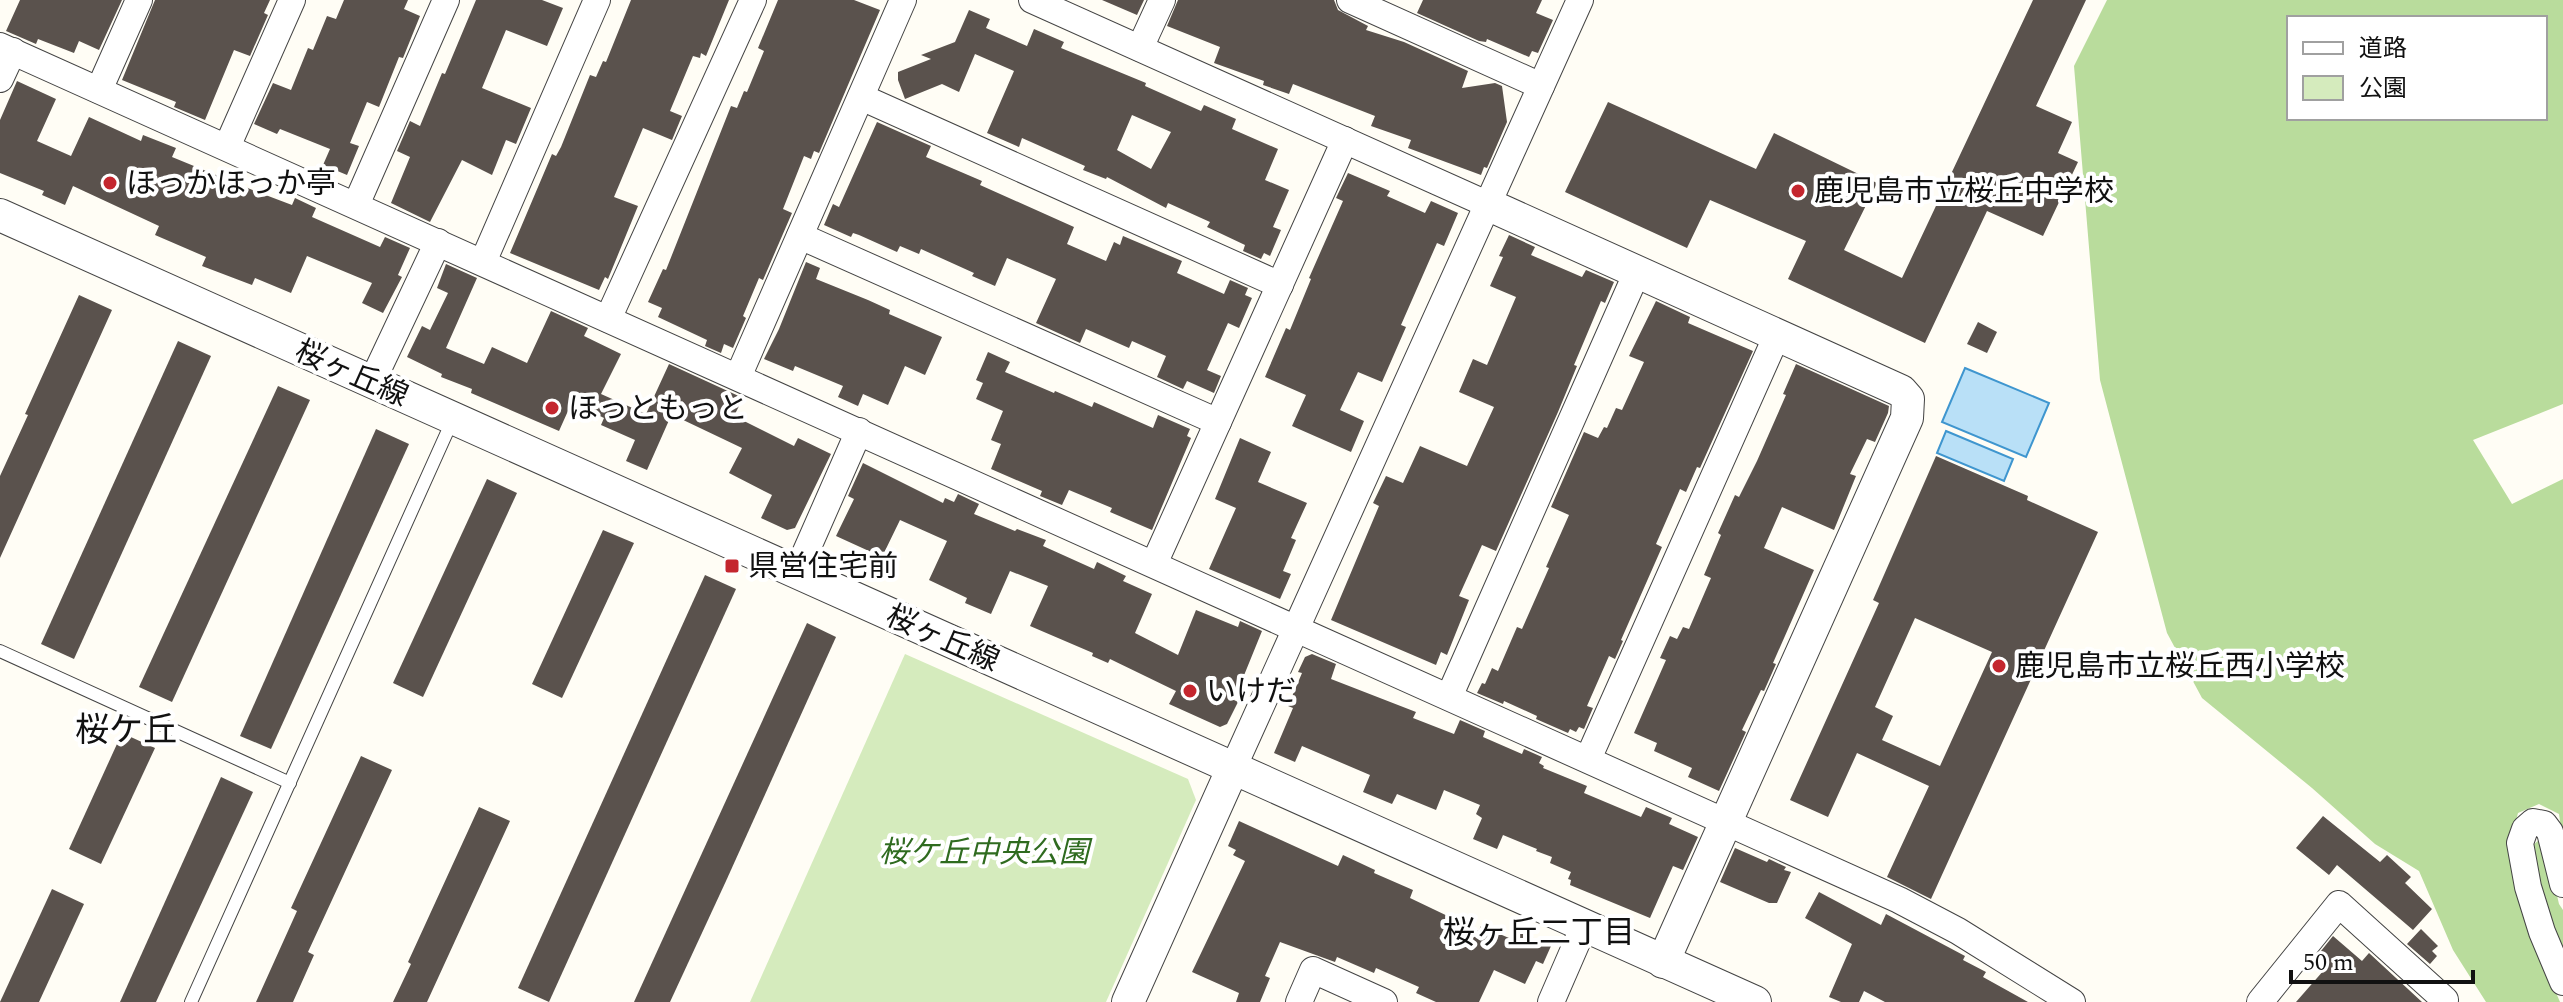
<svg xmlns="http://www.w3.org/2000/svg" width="2563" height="1002" font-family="Spectral,'Noto Sans JP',serif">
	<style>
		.green { fill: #d5ebbd }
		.forest { fill: #b9dc9c; fill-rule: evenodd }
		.water { fill: #b9e0f7; stroke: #3f96cf; stroke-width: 2 }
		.building { fill: #5a524d; fill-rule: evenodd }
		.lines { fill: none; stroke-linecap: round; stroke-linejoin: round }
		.service-casing { stroke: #444; stroke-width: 14 }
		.minor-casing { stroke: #444; stroke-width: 28 }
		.tertiary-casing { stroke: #444; stroke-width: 34 }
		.service { stroke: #fff; stroke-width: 12 }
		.minor { stroke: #fff; stroke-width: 26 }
		.tertiary { stroke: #fff; stroke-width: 32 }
		.poi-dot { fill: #c4262e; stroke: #fff; stroke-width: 3 }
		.labels { text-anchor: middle; stroke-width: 8; stroke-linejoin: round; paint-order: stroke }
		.poi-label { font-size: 30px; fill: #111; stroke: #fff; text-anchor: start }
		.street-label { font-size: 30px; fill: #111; stroke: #fff }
		.park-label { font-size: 30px; font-style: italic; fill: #2f6b1f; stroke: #fff }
		.neighbourhood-label { font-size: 32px; fill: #111; stroke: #fff }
		.quarter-label { font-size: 34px; fill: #111; stroke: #fff }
	</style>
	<rect width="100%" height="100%" fill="#fffdf5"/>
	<polygon class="green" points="905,654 1188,779 1196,800 1106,1002 750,1002"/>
	<g class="forest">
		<path d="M2107,0H2563V404L2473,440L2512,504L2563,479V843L2559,814L2539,804L2518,813L2511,839L2552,983L2560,1002H2486L2453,950L2419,871L2375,844L2312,788L2202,698L2167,633L2100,380L2074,66ZM2289,18H2545V118H2289Z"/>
		<polygon points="2539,840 2545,844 2559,904 2563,910 2563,963 2538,897 2532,846"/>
	</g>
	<g class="water">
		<polygon points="1965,368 2049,403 2026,457 1942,422"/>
		<polygon points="1946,431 2013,459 2004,481 1937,453"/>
	</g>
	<g class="building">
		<polygon points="20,0 122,0 99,50 79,41 74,53 38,39 36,44 6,31"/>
		<polygon points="155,0 270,0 264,13 268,15 250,56 234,50 205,120 174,107 176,102 122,80"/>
		<polygon points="344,0 408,0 404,9 420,16 403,58 399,57 379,107 367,102 350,143 359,146 347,175 323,165 330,149 280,129 277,134 254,124 273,83 291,90 308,48 313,50 327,16 336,19"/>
		<polygon points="476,0 542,0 563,8 547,46 506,30 482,88 531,108 516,144 506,140 492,175 462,160 430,222 391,203 410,157 397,151 410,121 420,126 442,73 445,74"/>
		<polygon points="631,0 729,0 706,56 701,53 700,58 693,56 670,111 682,116 672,140 643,128 614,197 638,206 608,279 605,277 599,290 510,253 552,154 556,156 561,147 590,75 596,77 603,61 606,62"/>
		<polygon points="778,0 854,0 880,10 819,153 814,151 811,159 804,156 783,209 792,213 763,280 759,278 743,316 746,318 733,348 724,344 721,353 705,346 707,340 658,317 662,308 648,302 663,269 666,270 731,106 737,108 744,91 747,92 764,51 758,48"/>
		<polygon points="1102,0 1144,0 1137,15"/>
		<polygon points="1178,0 1334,0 1338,10 1368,26 1366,30 1404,42 1468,71 1462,88 1495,83 1502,86 1507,122 1487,168 1484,167 1481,175 1408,148 1411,140 1371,126 1375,116 1293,84 1289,94 1263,85 1264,81 1214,63 1220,47 1167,26"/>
		<polygon points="1423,0 1542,0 1536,13 1553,20 1538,53 1532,51 1529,57 1487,39 1486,42 1479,41 1417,13"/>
		<polygon points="2033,0 2086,0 2036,106 2072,122 2058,153 2078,162 2043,236 1987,211 1925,343 1788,279 1806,241 1710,200 1687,248 1565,192 1608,102 1756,169 1774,133 1877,183 1844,250 1902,278"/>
		<path d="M969,10L990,19L986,28L1027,46L1034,29L1064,42L1061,48L1146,83L1145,86L1201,111L1204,105L1236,119L1232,129L1278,149L1265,180L1289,190L1273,227L1281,230L1270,256L1264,253L1261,259L1243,251L1245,245L1207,227L1210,222L1168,203L1166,208L1107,177L1106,179L1083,170L1085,166L1022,138L1019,147L987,133L1014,71L975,54L959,92L942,84L905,99L898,80V72L931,59L921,55L955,42ZM1132,115L1171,132L1151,169L1117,150Z"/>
		<polygon points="17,81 56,99 37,141 71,156 89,117 141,141 143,135 176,148 172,157 255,191 292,205 295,198 316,208 312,217 380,247 385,237 410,248 398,275 402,277 383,313 362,303 372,283 307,256 291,293 255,278 252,285 202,266 206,257 155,235 159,226 73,186 65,205 42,195 44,191 0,173 0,120"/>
		<polygon points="877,122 931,146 926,157 982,181 980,185 1074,227 1067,244 1106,261 1114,242 1120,245 1123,236 1182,261 1177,273 1224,294 1230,280 1248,288 1245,295 1252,298 1239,328 1228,323 1207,370 1221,376 1214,393 1187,381 1183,389 1157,377 1166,356 1132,341 1129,348 1086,329 1080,343 1036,323 1056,279 1007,258 995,286 972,276 974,273 921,249 919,254 900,246 897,252 859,235 853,233 851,237 824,225 833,204 839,207"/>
		<polygon points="1348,173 1390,191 1387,196 1425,213 1431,201 1458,213 1444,246 1437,243 1401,325 1406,327 1382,382 1358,372 1340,410 1364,421 1351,452 1292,426 1306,395 1265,377 1286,328 1290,330 1311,279 1309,278 1343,201 1336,198"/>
		<polygon points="1509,235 1535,247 1531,255 1582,277 1586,270 1614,282 1605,303 1601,301 1574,365 1577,366 1558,412 1496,551 1482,545 1459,596 1469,600 1447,655 1441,652 1436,665 1331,620 1379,506 1373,503 1386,476 1403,483 1420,446 1467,466 1494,407 1459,392 1473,359 1487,365 1516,297 1490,286 1503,257 1499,256"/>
		<polygon points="806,262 820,268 816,279 868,300 890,310 889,314 942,337 925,375 905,366 888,405 863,394 858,406 838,397 843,386 795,366 793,371 764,359 779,329"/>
		<polygon points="446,264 477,278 446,348 484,364 492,347 527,363 551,311 588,328 584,336 621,354 601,394 646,414 669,364 743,398 734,416 794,446 798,438 831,454 795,528 787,530 761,518 772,495 729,473 742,448 679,418 678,421 670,418 647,470 626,461 635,440 601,425 604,418 572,402 559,431 471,393 472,389 441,377 442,374 407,357 422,326 430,330 448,293 437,288"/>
		<polygon points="79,295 112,310 0,558 0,476 28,415 25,414"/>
		<polygon points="1656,301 1690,317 1688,323 1753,351 1700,468 1697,467 1686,492 1680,489 1656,544 1662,547 1621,640 1623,641 1615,659 1609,656 1587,706 1593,708 1584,729 1579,727 1576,732 1570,729 1568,733 1536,719 1537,716 1504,701 1503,704 1477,693 1482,683 1485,684 1492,668 1498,671 1517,627 1522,629 1549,568 1546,567 1569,515 1551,507 1584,432 1598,438 1604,427 1607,428 1616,408 1622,410 1644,362 1629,356"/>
		<polygon points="1978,322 1997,332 1987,353 1967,344"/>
		<polygon points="178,341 211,356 74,659 41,644"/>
		<polygon points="988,352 1010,362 1005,372 1054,393 1055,391 1092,407 1094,402 1153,428 1158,415 1190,429 1187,436 1191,438 1152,530 1110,512 1112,508 1069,490 1062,505 1040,496 1042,491 991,469 1001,444 991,440 1003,411 976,399 983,383 976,380"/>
		<polygon points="1796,364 1889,406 1888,413 1875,442 1867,439 1850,474 1856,476 1834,530 1782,507 1764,548 1814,570 1773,663 1776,664 1764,691 1761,690 1742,730 1746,732 1719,791 1688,777 1692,768 1654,751 1657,743 1634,733 1666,660 1660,658 1670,636 1677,639 1683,627 1689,629 1711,578 1704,575 1721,535 1718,533 1735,495 1739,497 1757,461 1786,395 1783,394"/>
		<polygon points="278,386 310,400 172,702 139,687"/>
		<polygon points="376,429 409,444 271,749 240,736"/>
		<polygon points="1240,438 1271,452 1258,482 1307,503 1291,538 1296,540 1283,571 1291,574 1280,599 1209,569 1236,508 1215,499"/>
		<path d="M1936,456L2028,496L2027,500L2098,532L1931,899L1887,877L1929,786L1857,753L1828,817L1790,800L1879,603L1873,600ZM1915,618L1992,652L1940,766L1882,740L1893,716L1875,707Z"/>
		<polygon points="863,463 943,503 945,498 954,502 958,494 979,504 974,514 1015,531 1017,529 1046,540 1043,546 1094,569 1097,562 1126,576 1123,581 1152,594 1135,633 1178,655 1196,610 1238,627 1240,621 1262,631 1234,700 1238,702 1227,724 1220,727 1169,704 1176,691 1110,659 1108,663 1092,656 1093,653 1030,626 1048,586 1010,571 991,614 965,603 967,598 929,580 947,541 900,520 882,557 836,536 854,499 848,496"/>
		<polygon points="487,479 517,493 423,697 393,683"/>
		<polygon points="603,530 634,543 562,698 532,684"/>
		<polygon points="705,575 736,589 549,1002 518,988"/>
		<polygon points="807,623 836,637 726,881 670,1002 634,1002"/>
		<polygon points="1312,654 1336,664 1331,679 1416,712 1413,718 1454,734 1460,720 1485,731 1483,737 1522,754 1524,749 1542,757 1539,763 1544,766 1543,768 1587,786 1584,793 1641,817 1646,807 1672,818 1669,824 1698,837 1683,870 1673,866 1650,918 1570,885 1571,880 1568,879 1571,872 1550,863 1552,857 1536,851 1537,849 1503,835 1497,849 1473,839 1482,818 1476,814 1480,805 1444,790 1436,810 1397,794 1392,804 1363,792 1370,775 1302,746 1295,762 1274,753 1293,708 1288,706 1302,673 1298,672 1305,657"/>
		<polygon points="122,733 155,748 101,864 69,849"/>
		<polygon points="361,756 392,770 308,952 314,955 293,1002 256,1002 297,911 291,908"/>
		<polygon points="221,777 253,792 156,1002 120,1002"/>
		<polygon points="479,807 510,821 427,1002 393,1002 411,964 408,962"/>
		<polygon points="2323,816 2380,862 2387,855 2411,877 2405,883 2432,909 2413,930 2337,865 2329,875 2296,848"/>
		<polygon points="1239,821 1338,866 1343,855 1375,870 1374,873 1413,890 1410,898 1479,931 1481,926 1516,941 1520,932 1551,946 1543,964 1536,961 1525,984 1494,970 1479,1002 1436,1002 1416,993 1419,987 1376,968 1374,973 1337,957 1335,962 1280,942 1265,976 1270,978 1260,1002 1236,1002 1239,993 1192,972 1245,861 1233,855 1236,850 1228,846"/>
		<polygon points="1735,848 1767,862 1769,859 1786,867 1784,870 1791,872 1777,903 1769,903 1720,882"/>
		<polygon points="52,889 84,904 39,1002 0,1002"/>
		<polygon points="1819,892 1881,925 1886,914 1965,956 1963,960 1986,972 1983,977 2028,1002 1885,1002 1864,991 1859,1002 1841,1002 1829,997 1852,944 1805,918"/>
		<polygon points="2421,929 2438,946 2432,951 2437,956 2430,964 2407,944"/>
		<polygon points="2333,936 2362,961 2369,953 2422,1002 2296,1002 2324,970 2313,961"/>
	</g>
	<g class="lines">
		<g class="service-casing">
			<g id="service">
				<polyline points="0,651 290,783"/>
				<polyline points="191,1002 453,419"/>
			</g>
		</g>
		<g class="minor-casing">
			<g id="minor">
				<polyline points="1032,0 1489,205"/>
				<polyline points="1350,0 1541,86"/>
				<polyline points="0,46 1899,900 1958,931 2072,1002"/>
				<polyline points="1140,48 1162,0"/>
				<polyline points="0,79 13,51"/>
				<polyline points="99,90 139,0"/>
				<polyline points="861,97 1280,285"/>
				<polyline points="227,147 292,0"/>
				<polyline points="356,205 446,0"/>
				<polyline points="800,236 1218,422"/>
				<polyline points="483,262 597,0"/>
				<polyline points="608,319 753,0"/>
				<polyline points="738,377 903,0"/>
				<polyline points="372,382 438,242"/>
				<polyline points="1154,564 1345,140"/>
				<polyline points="797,572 859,431"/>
				<polyline points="1449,697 1637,272"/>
				<polyline points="1588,759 1777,335"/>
				<polyline points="1233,768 1580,0"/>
				<polyline points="2563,884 2550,832 2544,824 2533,822 2525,829 2520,843 2528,887 2542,932 2563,982"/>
				<polyline points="1299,1002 1313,970 1384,1002"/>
				<polyline points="1551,1002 1584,926"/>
				<polyline points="2260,1002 2339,904 2445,1000 2443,1002"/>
			</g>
		</g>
		<g class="tertiary-casing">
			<g id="tertiary">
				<polyline points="1489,205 1901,391 1908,399 1907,418 1663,962"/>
				<polyline points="0,215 1755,1002"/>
				<polyline points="1128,1002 1233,768"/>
			</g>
		</g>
		<use href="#service" class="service"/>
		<use href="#minor" class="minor"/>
		<use href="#tertiary" class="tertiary"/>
	</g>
	<g class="poi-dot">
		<circle cx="110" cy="183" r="8"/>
		<circle cx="1798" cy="191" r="8"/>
		<circle cx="552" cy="408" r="8"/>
		<rect x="724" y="558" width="16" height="16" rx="4"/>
		<circle cx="1999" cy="666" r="8"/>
		<circle cx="1190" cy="691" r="8"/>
	</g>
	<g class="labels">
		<g class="poi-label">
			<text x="126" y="193">ほっかほっか亭</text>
			<text x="1814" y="201">鹿児島市立桜丘中学校</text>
			<text x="568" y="418">ほっともっと</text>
			<text x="748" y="576">県営住宅前</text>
			<text x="2015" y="676">鹿児島市立桜丘西小学校</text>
			<text x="1206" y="701">いけだ</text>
		</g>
		<g class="street-label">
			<text transform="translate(352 373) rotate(24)" y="10">桜ヶ丘線</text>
			<text transform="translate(943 638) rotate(24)" y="10">桜ヶ丘線</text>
		</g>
		<g class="park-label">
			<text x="984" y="862">桜ケ丘中央公園</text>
		</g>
		<g class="neighbourhood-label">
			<text x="1539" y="943">桜ヶ丘二丁目</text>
		</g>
		<g class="quarter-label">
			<text x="126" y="741">桜ケ丘</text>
		</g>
	</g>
	<rect x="2287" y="16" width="260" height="104" fill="#ffffff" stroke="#a0a0a0" stroke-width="2"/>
	<rect x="2303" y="42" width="40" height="12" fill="#ffffff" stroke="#a0a0a0" stroke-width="2"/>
	<text x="2359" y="56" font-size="24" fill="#111111">道路</text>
	<rect x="2303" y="76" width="40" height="24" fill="#d5ebbd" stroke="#a0a0a0" stroke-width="2"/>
	<text x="2359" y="96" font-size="24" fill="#111111">公園</text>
	<path d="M2291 970v12h182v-12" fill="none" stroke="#111111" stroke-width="4"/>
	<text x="2303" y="970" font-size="24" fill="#111111" stroke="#ffffff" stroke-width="6" paint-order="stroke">50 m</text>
</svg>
